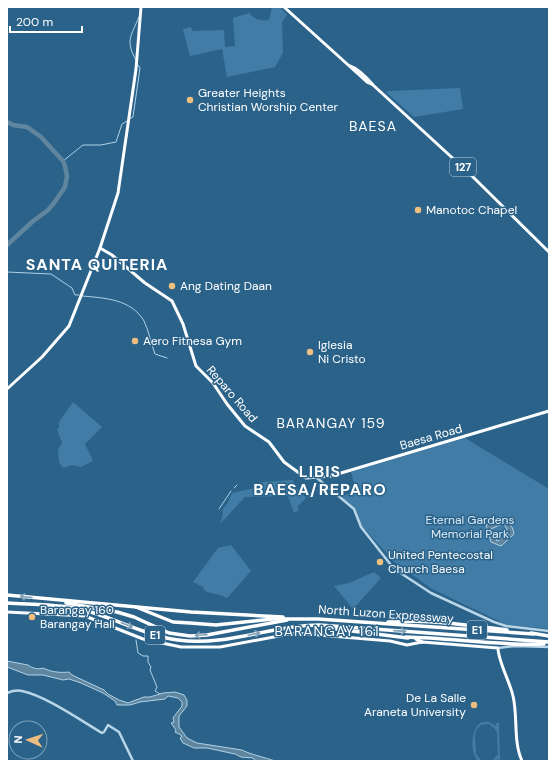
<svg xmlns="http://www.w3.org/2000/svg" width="556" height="768" font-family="'DM Sans',sans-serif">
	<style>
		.green { fill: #407ca5 }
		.water { fill: #60869f; stroke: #aed2e8; fill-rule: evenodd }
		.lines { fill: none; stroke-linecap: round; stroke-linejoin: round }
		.stream { stroke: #aed2e8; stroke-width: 1 }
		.river { stroke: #60869f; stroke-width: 4.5 }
		.minor { stroke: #b9d5e8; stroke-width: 2.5 }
		.major { stroke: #fbfdfe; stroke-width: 3 }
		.highway { stroke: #fff; stroke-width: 3.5 }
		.highway-bridge { stroke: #fff; stroke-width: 3.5 }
		.oneway { stroke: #80a1b8 }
		.poi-dot { fill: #eebe81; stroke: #2b6289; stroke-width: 1.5 }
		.labels { text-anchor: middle; stroke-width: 3; stroke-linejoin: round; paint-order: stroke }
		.shield { fill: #2b6289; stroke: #bfd0dc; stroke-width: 1 }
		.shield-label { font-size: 11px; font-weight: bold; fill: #fff }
		.poi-label { font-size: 12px; fill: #fff; stroke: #2b6289; text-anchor: start }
		.street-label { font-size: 12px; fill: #fff; stroke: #2b6289 }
		.park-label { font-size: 12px; fill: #dcecf7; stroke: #2b6289 }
		.quarter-label { font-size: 14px; letter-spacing: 1px; fill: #fff; stroke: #2b6289 }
		.district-label { font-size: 16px; font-weight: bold; letter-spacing: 1px; fill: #fff; stroke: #2b6289 }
	</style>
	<rect width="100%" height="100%" fill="#2b6289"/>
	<g class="green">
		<path d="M272,7H280L287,15L282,22L283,53L275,67L227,77L222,49L190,56L183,29L191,27L192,31L224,30L225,47L235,46L233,18L249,13C255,20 260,21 269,20Z"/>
		<polygon points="460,88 463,109 414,117 386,92 389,91"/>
		<polygon points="73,402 102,427 85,444 93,461 81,467 72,465 63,468 59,462 58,449 62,443 57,429 59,428 59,422"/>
		<polygon points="465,438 549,489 549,629 507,625 432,589 420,580 397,565 360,524 355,508 341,497 356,490 351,472"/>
		<polygon points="293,480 294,485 306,498 297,507 299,510 294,513 288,496 245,497 220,524 223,514 222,510 227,504 232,493 255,488 255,493 262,491 262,482"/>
		<path d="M231,545L251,571L227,598C220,594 212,594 205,591L203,587L193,582L218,548Z"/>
		<polygon points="374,572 381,578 353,609 334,586 349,583"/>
		<path d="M482,722H489L496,726V723H499L500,761H498V758L496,761H492L498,754L497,733L495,729L489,724L481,725L476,730L475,736L476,754L482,761H478C470,752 470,728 482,722Z"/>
	</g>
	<g class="water">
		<path d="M501,517C509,518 512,526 514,533L513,535L501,546L491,542L486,525ZM504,523L509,535L497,541L491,529Z"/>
		<path d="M7,661L28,665C32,668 38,670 43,668C51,672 60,673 69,672L72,675L104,690L108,694L119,700L128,703L144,697H150L163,693L175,692L184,695L187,700V706L179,716V727L187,738L197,743L242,750C249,754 267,758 275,761H256L253,758L241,757L235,754L207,748H194L183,743L180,738L182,737L181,735L175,732L176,730L171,723L174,722L173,718L182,706V702L178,698L168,696L165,699L140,702L130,705H117L115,701L103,693L81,683L69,679L63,680L43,675H28L7,667Z"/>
	</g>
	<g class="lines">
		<g class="stream">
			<path d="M136,60C125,41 131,36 139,17"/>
			<polyline points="129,119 133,117 140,68 138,65"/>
			<polyline points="63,161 83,145 101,145 116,142 122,124 127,121"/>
			<polyline points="7,272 51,274 72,288 75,295 79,295"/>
			<path d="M82,296C105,298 131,299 144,321C149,331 151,344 155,354L167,358"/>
			<polyline points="234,488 237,485"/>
			<polyline points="219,509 231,491"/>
			<polyline points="136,640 138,653 143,656 148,656 148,662 151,667 150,670 157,687 155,691 160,694"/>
		</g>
		<polyline class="river" points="7,122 13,125 27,127 41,137 63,161 65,166 67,176 65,187 54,203 48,210 32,222 7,245"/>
		<g class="minor">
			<polyline points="317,478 354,509 361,527 391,565 402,574 431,593 494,622 506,626 549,631"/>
			<polyline points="498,648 515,646 549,647"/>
			<path d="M7,693C12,691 17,690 22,691C46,696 80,720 102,733L104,732L108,725L119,732L133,761"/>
		</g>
		<g class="major">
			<polyline points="284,7 367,82 372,84"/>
			<path d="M350,66C359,69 367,78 373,85L471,175L549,252"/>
			<polyline points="100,248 112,255 145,283 172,301 183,324 196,366 213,383 227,404 245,426 269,442 284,462 306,478 331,476 549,411"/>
			<polyline points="7,389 42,357 69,326 100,248 118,193 136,69 141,7"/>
			<path d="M7,612L85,616L143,639L181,647H220L295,633L390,641L407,645L422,642L498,648C498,661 510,682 513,696C518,717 513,741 522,761"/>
		</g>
		<g class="highway">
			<polyline points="7,595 191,612 283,617"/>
			<path d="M7,603C36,605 67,604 94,613C122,622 149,636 178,640C226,647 272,625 319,625L549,642"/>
			<polyline points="66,603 117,612 134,617 169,633 190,636 207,635 287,620"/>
			<polyline points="136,607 173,622 190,623 216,625 273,619 318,619 534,634"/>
			<path d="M388,622C428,619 467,625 507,630"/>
			<polyline points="328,628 408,638"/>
			<path d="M406,637C452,638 498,646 544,644"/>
			<polyline points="416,639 422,642"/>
		</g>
		<polyline class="highway-bridge" points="531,633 549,636"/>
	</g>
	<defs><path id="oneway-shaft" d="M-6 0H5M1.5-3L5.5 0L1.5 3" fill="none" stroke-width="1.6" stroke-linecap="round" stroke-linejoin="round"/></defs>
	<g class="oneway">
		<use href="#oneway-shaft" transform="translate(26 597) rotate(-174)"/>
		<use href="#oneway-shaft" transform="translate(127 625) rotate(21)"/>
		<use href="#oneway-shaft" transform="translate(400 631) rotate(4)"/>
		<use href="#oneway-shaft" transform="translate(254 634) rotate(-12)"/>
		<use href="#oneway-shaft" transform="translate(201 635) rotate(177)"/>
	</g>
	<g class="poi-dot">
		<circle cx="190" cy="100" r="4"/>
		<circle cx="418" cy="210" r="4"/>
		<circle cx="172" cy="286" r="4"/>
		<circle cx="135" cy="341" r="4"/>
		<circle cx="310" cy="352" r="4"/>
		<circle cx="380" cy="562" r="4"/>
		<circle cx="32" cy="617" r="4"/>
		<circle cx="474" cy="705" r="4"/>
	</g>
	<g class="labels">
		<g class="shield">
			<rect x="450" y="158" width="26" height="18" rx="3"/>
			<rect x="467" y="621" width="20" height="18" rx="3"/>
			<rect x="145" y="626" width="20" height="18" rx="3"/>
		</g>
		<g class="shield-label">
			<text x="463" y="171">127</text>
			<text x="477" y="634">E1</text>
			<text x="155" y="639">E1</text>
		</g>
		<g class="poi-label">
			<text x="198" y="97">Greater Heights<tspan x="198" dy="14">Christian Worship Center</tspan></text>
			<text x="426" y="214">Manotoc Chapel</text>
			<text x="180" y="290">Ang Dating Daan</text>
			<text x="143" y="345">Aero Fitnesa Gym</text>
			<text x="318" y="349">Iglesia<tspan x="318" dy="14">Ni Cristo</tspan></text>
			<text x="388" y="559">United Pentecostal<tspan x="388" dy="14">Church Baesa</tspan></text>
			<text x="40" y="614">Barangay 160<tspan x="40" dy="14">Barangay Hall</tspan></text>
			<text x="466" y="702" text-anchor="end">De La Salle<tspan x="466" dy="14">Araneta University</tspan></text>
		</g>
		<g class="street-label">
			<text transform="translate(232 394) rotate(49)" y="4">Reparo Road</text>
			<text transform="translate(431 437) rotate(-16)" y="4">Baesa Road</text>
			<text transform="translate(386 614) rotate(4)" y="4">North Luzon Expressway</text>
		</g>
		<g class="park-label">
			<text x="470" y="524">Eternal Gardens<tspan x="470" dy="14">Memorial Park</tspan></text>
		</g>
		<g class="quarter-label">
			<text x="373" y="131">BAESA</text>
			<text x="331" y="428">BARANGAY 159</text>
			<text x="327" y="636">BARANGAY 161</text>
		</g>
		<g class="district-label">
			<text x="97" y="270">SANTA QUITERIA</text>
			<text x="320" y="477">LIBIS<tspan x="320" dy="18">BAESA/REPARO</tspan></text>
		</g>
	</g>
	<rect width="556" height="768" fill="none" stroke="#ffffff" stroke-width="16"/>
	<g transform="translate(28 740) rotate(273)"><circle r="19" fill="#2b6289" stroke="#80a1b8"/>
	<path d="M0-3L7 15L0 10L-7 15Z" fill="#eebe81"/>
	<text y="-6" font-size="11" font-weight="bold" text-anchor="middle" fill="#ffffff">N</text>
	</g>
	<path d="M10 26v6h72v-6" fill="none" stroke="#ffffff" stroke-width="2"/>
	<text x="16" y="26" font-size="12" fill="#ffffff" stroke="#2b6289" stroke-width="3" paint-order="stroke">200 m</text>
</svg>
